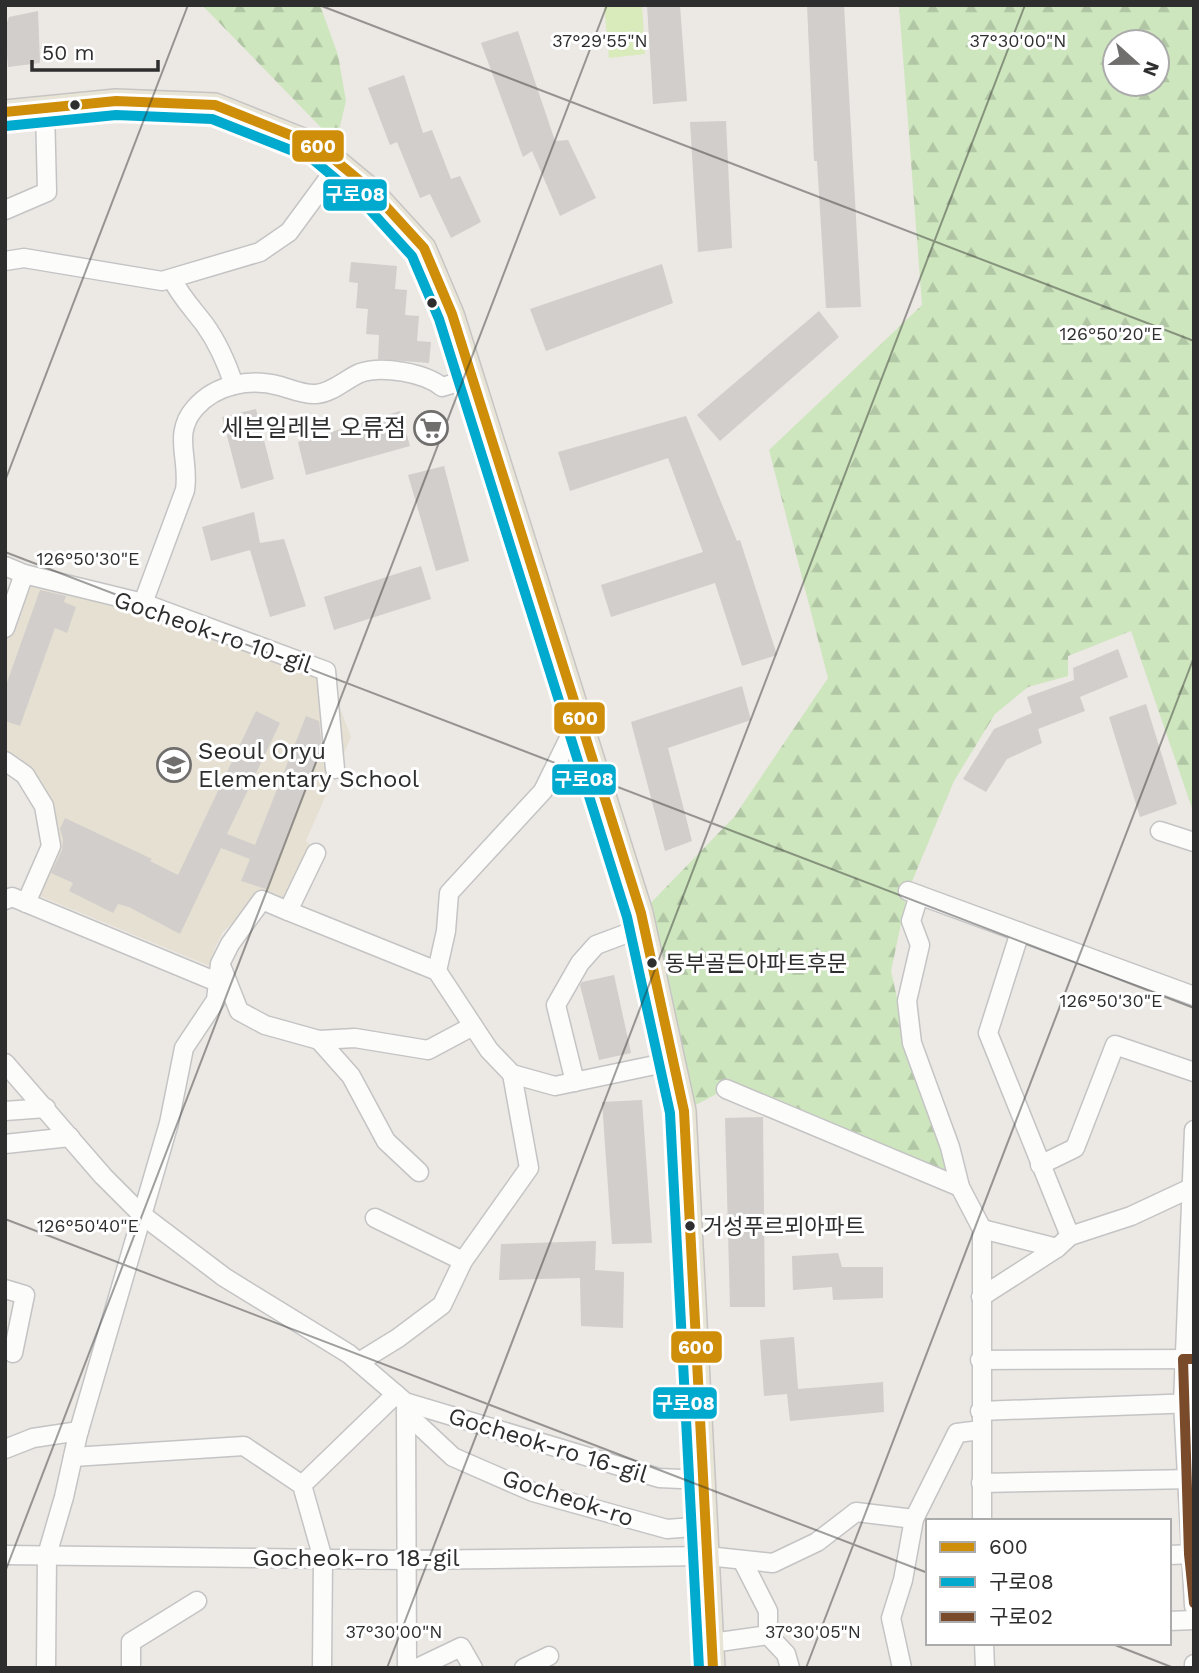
<svg xmlns="http://www.w3.org/2000/svg" width="1199" height="1673" font-family="'Work Sans','Noto Sans KR',sans-serif">
	<style>
		.education { fill: #e6e0d3 }
		.forest { fill: url(#forest-firs); fill-rule: evenodd }
		.pitch { fill: #d9eabb }
		.building { fill: #d1cecb }
		.lines { fill: none; stroke-linecap: round; stroke-linejoin: round }
		.minor-casing { stroke: #c5c4c5; stroke-width: 21 }
		.major-casing { stroke: #c6c5c4; stroke-width: 26 }
		.minor { stroke: #fcfcfb; stroke-width: 18 }
		.major { stroke: #e8e4d6; stroke-width: 23 }
		.bus-1-casing { stroke: #fff; stroke-width: 16 }
		.bus-2-casing { stroke: #fff; stroke-width: 16 }
		.bus-3-casing { stroke: #fff; stroke-width: 16 }
		.bus-1 { stroke: #cf8e09; stroke-width: 10 }
		.bus-2 { stroke: #00a9ce; stroke-width: 10 }
		.bus-3 { stroke: #7a4b2a; stroke-width: 10 }
		.ticks { fill: none; stroke: #2e2e2e; stroke-width: 2; stroke-opacity: 0.45 }
		.bus-dot { fill: #2e2e2e; stroke: #fff; stroke-width: 2.5 }
		.labels { text-anchor: middle; stroke-width: 6; stroke-linejoin: round; paint-order: stroke }
		.bus-label { font-size: 22px; fill: #2e2e2e; stroke: #fff; text-anchor: start }
		.poi-label { font-size: 24px; fill: #2e2e2e; stroke: #fff; text-anchor: end }
		.street-label { font-size: 24px; fill: #2e2e2e; stroke: #fff }
		.ticks-label { font-size: 18px; text-anchor: middle; fill: #2e2e2e; stroke: #fff; stroke-width: 6; stroke-linejoin: round; paint-order: stroke }
		.line-badge { stroke: #fff; stroke-width: 2.5 }
		.badge-label { font-size: 19px; text-anchor: middle; font-weight: bold; fill: #fff }
	</style>
	<defs>
		<pattern id="forest-firs" width="22" height="20" patternUnits="userSpaceOnUse" patternTransform="scale(1.75)"><rect width="22" height="20" fill="#cee6be"/><path d="M5 1l3.5 6h-7zM16 11l3.5 6h-7z" fill="#b1c6a4"/></pattern>
	</defs>
	<rect width="100%" height="100%" fill="#ece8e4"/>
	<polygon class="education" points="24,574 326,671 351,737 306,841 314,849 288,904 261,895 223,932 214,950 212,967 35,894 51,846 44,806 5,761 5,628"/>
	<g class="forest">
		<polygon points="202,5 320,5 338,55 346,101 336,143"/>
		<path d="M899,5H1194V814L1131,631L1068,656V676L1028,687L995,714L954,781L908,891L891,971L913,1069L960,1187L726,1089L684,1111L641,913L734,817L828,678L769,450L922,305ZM1115,42H1157V84H1115Z"/>
	</g>
	<polygon class="pitch" points="604,5 642,5 645,54 609,58"/>
	<g class="building">
		<polygon points="647,5 680,5 687,101 653,104"/>
		<polygon points="807,5 844,5 861,307 826,308 817,161 814,161"/>
		<polygon points="38,11 40,63 8,67 5,28 9,17"/>
		<polygon points="518,31 555,141 568,140 596,198 560,216 532,151 523,157 481,43"/>
		<polygon points="404,75 423,133 432,130 451,179 460,176 481,222 451,238 430,194 420,198 397,142 390,145 368,88"/>
		<polygon points="726,121 732,248 698,252 690,122"/>
		<polygon points="351,262 397,266 395,289 407,290 405,315 419,316 417,341 431,342 429,363 378,359 379,335 366,334 368,309 356,308 358,283 349,282"/>
		<polygon points="662,264 673,303 546,351 530,309"/>
		<polygon points="819,311 839,337 720,441 697,415"/>
		<polygon points="256,409 274,479 241,489 222,417"/>
		<polygon points="400,411 410,446 306,475 298,442"/>
		<polygon points="686,416 737,541 740,540 777,655 742,666 715,583 611,617 601,585 703,552 668,458 570,491 558,452"/>
		<polygon points="444,466 469,561 436,571 408,475"/>
		<polygon points="254,512 260,543 284,539 306,606 270,617 250,550 211,561 202,527"/>
		<polygon points="421,566 431,599 334,630 324,597"/>
		<polygon points="40,590 66,596 64,602 76,607 67,633 55,628 20,726 5,721 5,688"/>
		<polygon points="1118,649 1128,677 1080,697 1085,711 1038,729 1042,743 1007,759 986,792 963,779 994,729 1032,713 1027,697 1074,680 1073,668"/>
		<polygon points="742,686 751,720 668,748 692,841 665,851 631,722"/>
		<polygon points="1146,704 1177,804 1140,817 1109,717"/>
		<polygon points="256,711 280,723 227,834 255,845 306,716 319,721 322,748 266,889 241,881 250,859 221,848 180,934 129,907 118,904 113,913 69,891 73,883 51,873 62,850 63,839 60,829 65,818 152,859 150,861 178,875"/>
		<polygon points="614,975 631,1053 599,1060 580,985 582,982"/>
		<polygon points="642,1100 652,1243 612,1244 602,1102"/>
		<polygon points="763,1117 765,1307 730,1307 725,1118"/>
		<polygon points="596,1241 595,1270 624,1272 623,1328 581,1326 580,1278 499,1280 501,1244"/>
		<polygon points="838,1253 842,1267 883,1267 883,1298 833,1300 832,1287 793,1290 792,1256"/>
		<polygon points="794,1337 798,1389 883,1382 884,1412 790,1421 787,1394 764,1396 760,1340"/>
	</g>
	<g class="lines">
		<g class="minor-casing">
			<g id="minor">
				<polyline points="5,210 47,192 45,108"/>
				<polyline points="5,261 24,258 162,281 260,252 289,232 339,164"/>
				<path d="M172,279C181,297 193,309 205,325C218,343 227,364 234,385"/>
				<polyline points="5,566 24,574 143,603 326,671 335,769"/>
				<path d="M143,603L185,490C190,459 172,434 195,408C216,384 250,378 280,386C291,389 304,395 316,394C332,393 346,379 360,373C382,365 425,373 442,387L472,378"/>
				<polyline points="5,628 24,574"/>
				<polyline points="5,761 25,775 44,806 51,846 26,903"/>
				<polyline points="1160,831 1194,842"/>
				<polyline points="908,891 1194,996"/>
				<polyline points="919,895 911,921 920,945 907,1001 912,1043 950,1147 960,1187 982,1229 982,1521"/>
				<polyline points="5,900 12,897 217,982"/>
				<polyline points="288,911 437,971 489,1050 512,1074 555,1086 674,1061"/>
				<polyline points="1020,932 988,1033 1070,1236"/>
				<polyline points="222,968 239,1011 265,1025 319,1040 355,1038 428,1050 473,1026"/>
				<polyline points="437,971 446,931 449,893 543,791 579,718"/>
				<polyline points="319,1040 351,1076 386,1141 419,1172"/>
				<polyline points="5,1063 103,1176 142,1215 224,1277 349,1354 405,1402 659,1478 703,1480"/>
				<polyline points="575,1082 556,1005 580,963 596,945 644,927"/>
				<polyline points="726,1089 960,1187"/>
				<polyline points="5,1111 46,1108"/>
				<polyline points="1194,1130 1183,1403 1194,1606"/>
				<polyline points="5,1144 70,1137"/>
				<polyline points="1040,1165 1075,1148 1115,1045 1194,1072"/>
				<polyline points="375,1218 463,1261"/>
				<polyline points="982,1229 1057,1248"/>
				<polyline points="5,1289 25,1295 13,1353"/>
				<polyline points="981,1297 1057,1248 1070,1236 1131,1216 1191,1188"/>
				<polyline points="980,1360 1194,1359"/>
				<polyline points="359,1362 398,1338 442,1305 463,1261 529,1168 512,1074"/>
				<polyline points="406,1409 407,1668"/>
				<polyline points="980,1411 1194,1403"/>
				<polyline points="407,1414 453,1457 533,1492 667,1529 706,1526"/>
				<polyline points="5,1449 33,1438 79,1431"/>
				<polyline points="73,1457 244,1446 302,1485 323,1559 322,1668"/>
				<polyline points="981,1483 1194,1479"/>
				<polyline points="302,1485 396,1394"/>
				<polyline points="5,1555 407,1560 707,1556 773,1563 817,1542 856,1512 914,1519"/>
				<polyline points="1169,1555 1194,1554"/>
				<polyline points="742,1560 768,1611 768,1635"/>
				<polyline points="1169,1621 1194,1620"/>
				<polyline points="712,1643 768,1635 786,1654 790,1668"/>
				<polyline points="984,1643 985,1668"/>
				<polyline points="46,1668 47,1555 64,1497 78,1434 169,1123 184,1048 216,1000 220,964 230,944 262,900 288,911 316,853"/>
				<polyline points="131,1668 131,1642 197,1601"/>
				<polyline points="417,1668 461,1647 473,1668"/>
				<polyline points="524,1668 549,1656"/>
				<polyline points="902,1668 891,1618 903,1580 914,1519 957,1433 981,1430"/>
				<polyline points="1194,1668 1194,1664"/>
			</g>
		</g>
		<g class="major-casing">
			<polyline id="major" points="5,112 116,101 215,105 318,146 371,190 424,248 452,314 641,913 684,1111 713,1668"/>
		</g>
		<use href="#minor" class="minor"/>
		<use href="#major" class="major"/>
		<g class="bus-1-casing">
			<polyline id="bus-1" points="5,112 116,101 215,105 318,146 371,190 424,248 452,314 641,913 684,1111 713,1668"/>
		</g>
		<g class="bus-2-casing">
			<polyline id="bus-2" points="6,126 116,115 212,119 311,158 361,200 412,256 439,319 627,917 670,1113 699,1668"/>
		</g>
		<g class="bus-3-casing">
			<polyline id="bus-3" points="1194,1359 1183,1359 1189,1554 1194,1603"/>
		</g>
		<use href="#bus-1" class="bus-1"/>
		<use href="#bus-2" class="bus-2"/>
		<use href="#bus-3" class="bus-3"/>
	</g>
	<path class="ticks" d="M319,5L1194,341M5,481L188,5M5,552L1194,1008M5,1219L928,1573M5,1572L607,5M1110,1643L1174,1668M387,1668L1025,5M806,1668L1194,657"/>
	<defs>
		<g id="supermarket-ring" transform="scale(1.75)"><circle r="9.5" fill="#fff" stroke="#706f6e" stroke-width="1.5"/><path d="M-6-5.5h2.5l.6 2H6L4.5 2H-2.5L-4.4-4H-6ZM-1.5 3.2a1.3 1.3 0 1 0 .1 0ZM3 3.2a1.3 1.3 0 1 0 .1 0Z" fill="#706f6e"/></g>
		<g id="school-ring" transform="scale(1.75)"><circle r="9.5" fill="#fff" stroke="#706f6e" stroke-width="1.5"/><path d="M0-5L7-2L0 1L-7-2ZM-4 1L0 2.5L4 1V4Q0 6-4 4Z" fill="#706f6e"/></g>
	</defs>
	<g fill-rule="evenodd">
		<use href="#supermarket-ring" x="431" y="428"/>
		<use href="#school-ring" x="174" y="765"/>
	</g>
	<g class="bus-dot">
		<circle cx="75" cy="105" r="6"/>
		<circle cx="432" cy="303" r="6"/>
		<circle cx="652" cy="963" r="6"/>
		<circle cx="690" cy="1226" r="6"/>
	</g>
	<g class="labels">
		<g class="bus-label">
			<text x="665" y="971">동부골든아파트후문</text>
			<text x="703" y="1234">거성푸르뫼아파트</text>
		</g>
		<g class="poi-label">
			<text x="406" y="436">세븐일레븐 오류점</text>
			<text x="198" y="759" text-anchor="start">Seoul Oryu<tspan x="198" dy="28">Elementary School</tspan></text>
		</g>
		<g class="street-label">
			<text transform="translate(213 632) rotate(19)" y="8">Gocheok-ro 10-gil</text>
			<text transform="translate(548 1445) rotate(17)" y="8">Gocheok-ro 16-gil</text>
			<text transform="translate(568 1498) rotate(18)" y="8">Gocheok-ro</text>
			<text x="356" y="1566">Gocheok-ro 18-gil</text>
		</g>
	</g>
	<g class="ticks-label">
		<text x="600" y="47">37°29'55"N</text>
		<text x="1018" y="47">37°30'00"N</text>
		<text x="1111" y="340">126°50'20"E</text>
		<text x="88" y="565">126°50'30"E</text>
		<text x="1111" y="1007">126°50'30"E</text>
		<text x="88" y="1232">126°50'40"E</text>
		<text x="394" y="1638">37°30'00"N</text>
		<text x="813" y="1638">37°30'05"N</text>
	</g>
	<g class="line-badge">
		<rect x="291" y="129" width="54" height="34" rx="7" fill="#cf8e09"/>
		<rect x="322" y="178" width="66" height="34" rx="7" fill="#00a9ce"/>
		<rect x="553" y="701" width="53" height="34" rx="7" fill="#cf8e09"/>
		<rect x="551" y="763" width="66" height="33" rx="7" fill="#00a9ce"/>
		<rect x="670" y="1330" width="53" height="34" rx="7" fill="#cf8e09"/>
		<rect x="652" y="1386" width="66" height="34" rx="7" fill="#00a9ce"/>
	</g>
	<g class="badge-label">
		<text x="318" y="153">600</text>
		<text x="355" y="201">구로08</text>
		<text x="580" y="725">600</text>
		<text x="584" y="786">구로08</text>
		<text x="696" y="1354">600</text>
		<text x="685" y="1410">구로08</text>
	</g>
	<rect width="1199" height="1673" fill="none" stroke="#2e2e2e" stroke-width="14"/>
	<rect x="926" y="1519" width="245" height="126" fill="#ffffff" stroke="#ababab" stroke-width="2"/>
	<rect x="940" y="1542" width="35" height="10" fill="#cf8e09" stroke="#ababab" stroke-width="2"/>
	<text x="989" y="1554" font-size="21" fill="#2e2e2e">600</text>
	<rect x="940" y="1577" width="35" height="10" fill="#00a9ce" stroke="#ababab" stroke-width="2"/>
	<text x="989" y="1589" font-size="21" fill="#2e2e2e">구로08</text>
	<rect x="940" y="1612" width="35" height="10" fill="#7a4b2a" stroke="#ababab" stroke-width="2"/>
	<text x="989" y="1624" font-size="21" fill="#2e2e2e">구로02</text>
	<g transform="translate(1136 63) rotate(111)"><circle r="33" fill="#ffffff" stroke="#ababab" stroke-width="2"/>
	<path d="M0-5L12 26L0 18L-12 26Z" fill="#706f6e"/>
	<text y="-10" font-size="19" font-weight="bold" text-anchor="middle" fill="#2e2e2e">N</text>
	</g>
	<path d="M32 60v10h126v-10" fill="none" stroke="#2e2e2e" stroke-width="3.5"/>
	<text x="42" y="60" font-size="21" fill="#2e2e2e" stroke="#ffffff" stroke-width="5" paint-order="stroke">50 m</text>
</svg>
